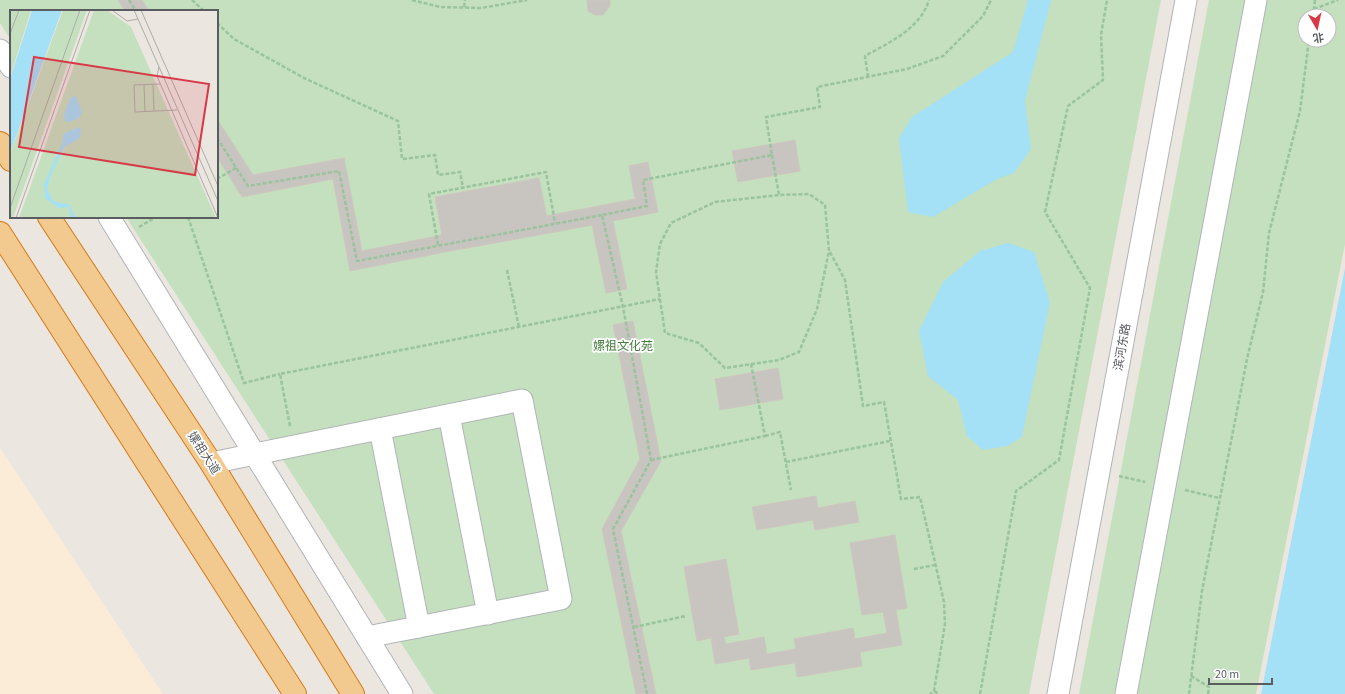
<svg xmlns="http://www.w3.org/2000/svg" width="1345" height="694" font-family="'Source Sans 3','Noto Sans SC',sans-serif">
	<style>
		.commercial { fill: #faecd6 }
		.green { fill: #c4e0be; fill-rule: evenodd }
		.water { fill: #a4e0f6 }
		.building { fill: #c8c4c0; stroke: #cec7bf }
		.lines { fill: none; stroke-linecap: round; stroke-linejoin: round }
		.minor-casing { stroke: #b1b4b7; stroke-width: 23 }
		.highway-casing { stroke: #d77a14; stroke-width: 24 }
		.path { stroke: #9ac39e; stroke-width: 2.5; stroke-dasharray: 4 2; stroke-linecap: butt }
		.minor { stroke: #fff; stroke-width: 21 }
		.highway { stroke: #f2c98f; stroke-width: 22 }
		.labels { text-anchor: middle; stroke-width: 3.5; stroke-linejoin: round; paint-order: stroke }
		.park-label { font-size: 12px; fill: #437d3b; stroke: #fff }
		.street-label { font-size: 12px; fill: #595d60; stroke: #fff }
		.inset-road { fill: none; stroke: #adaca9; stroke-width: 1 }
		.view { fill: #d83947; fill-opacity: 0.15; stroke: #d83947; stroke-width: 2 }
		.inset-edge { fill: none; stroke: #595d60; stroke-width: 2 }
	</style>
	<rect width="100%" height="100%" fill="#ebe7e0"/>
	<polygon class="commercial" points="0,448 163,694 0,694"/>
	<g class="green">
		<polygon points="0,0 1161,0 1029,694 434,694 126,217 217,217 217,11 11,11 11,40 0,23"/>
		<path d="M1209,0H1345V244L1256,694H1079ZM1305,16H1329V40H1305Z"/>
	</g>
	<g class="water">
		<polygon points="1028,0 1051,0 1025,101 1031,149 1014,173 997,179 933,217 908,212 899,138 912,117 1013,52"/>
		<polygon points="1008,243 1034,252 1050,302 1022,437 1007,446 983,450 967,436 958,400 928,376 919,331 943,282 980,251"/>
		<polygon points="1345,268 1345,694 1261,694"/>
	</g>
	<g class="building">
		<polygon points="118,0 142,0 149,11 125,11"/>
		<polygon points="587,0 610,0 610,6 603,15 595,15 588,11"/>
		<polygon points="217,119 253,175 344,158 362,251 442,235 445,252 350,271 333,179 242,197 217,157"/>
		<polygon points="795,140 800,171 738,182 732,151"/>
		<polygon points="648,162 658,212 613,221 627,289 606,293 592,225 550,233 546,216 635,199 629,166"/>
		<polygon points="539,178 550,233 445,252 435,197"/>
		<polygon points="633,321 661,461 621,531 656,694 636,694 602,529 640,459 613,325"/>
		<polygon points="778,368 783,399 720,410 715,379"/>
		<polygon points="816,496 818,508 855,501 859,522 815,530 813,520 757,530 752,507"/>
		<polygon points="895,535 907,608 896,610 902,645 860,652 862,666 797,677 795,663 751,670 749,658 715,664 711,638 697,641 684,567 726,559 739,634 724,637 726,644 764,637 767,654 796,649 794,639 853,628 855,639 887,633 883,612 862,615 850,543"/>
	</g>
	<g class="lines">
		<g class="minor-casing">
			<g id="minor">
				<polyline points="0,50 11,67"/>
				<polyline points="109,217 402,694"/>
				<polyline points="449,415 488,614"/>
				<polyline points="380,429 419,627"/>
				<polyline points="211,463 522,400 561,599 367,637"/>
				<polyline points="1058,694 1186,0"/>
				<polyline points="1126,694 1256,0"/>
			</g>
		</g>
		<g class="highway-casing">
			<g id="highway">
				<polyline points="0,143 11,160"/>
				<polyline points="49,217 211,463 353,694"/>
				<polyline points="0,233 295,694"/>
			</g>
		</g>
		<g class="path">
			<polyline points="129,0 136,11"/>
			<polyline points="192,0 204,11"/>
			<polyline points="412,0 440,7 481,8 527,0"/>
			<polyline points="464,7 465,0"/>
			<polyline points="1314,9 1338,0"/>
			<polyline points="1313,16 1315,0"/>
			<polyline points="217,23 234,39 304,78 398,121 402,159 435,155 438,175 460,172 463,188"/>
			<path d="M868,77L865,56C890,42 920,29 929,0"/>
			<polyline points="217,138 248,186 339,171 357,261 602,215"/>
			<polyline points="772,155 779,195 809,194 825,205 829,251 817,309 799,352 779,360 725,368 699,343 665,333 656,272 660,244 671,223 715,202 779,195"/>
			<polyline points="217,179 236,168"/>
			<polyline points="188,217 244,383 280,374"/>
			<polyline points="139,227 156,217"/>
			<polyline points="438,245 429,194 546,172 555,223"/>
			<polyline points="830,252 845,280 863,406 884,402 901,499 920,497 944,602 945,624 934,691 930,694"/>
			<polyline points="507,270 519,327"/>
			<polyline points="290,426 280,374 660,299"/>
			<polyline points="765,436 780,432 791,490"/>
			<polyline points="651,460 765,436 751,364"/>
			<polyline points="786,462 890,441"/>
			<polyline points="1119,476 1145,482"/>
			<polyline points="1185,490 1219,498"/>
			<polyline points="914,569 935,565"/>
			<polyline points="634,627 686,616"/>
			<polyline points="1191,676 1209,687 1208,694"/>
			<polyline points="934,691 939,694"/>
			<polyline points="647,694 613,529 651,460 623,307 602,215 647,206 643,180 772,155 766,117 820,107 817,87 907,69 943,56 983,16 991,0"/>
			<polyline points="980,694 1016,491 1059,460 1090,288 1045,212 1068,106 1103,80 1101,35 1107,0"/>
			<polyline points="1189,694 1202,591 1247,359 1263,292 1269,233 1300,111 1309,40"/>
		</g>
		<use href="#minor" class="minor"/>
		<use href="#highway" class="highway"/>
	</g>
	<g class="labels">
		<g class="park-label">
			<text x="623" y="350">嫘祖文化苑</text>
		</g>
		<g class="street-label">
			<text transform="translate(1122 347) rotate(-80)" y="4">滨河东路</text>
			<text transform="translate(204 453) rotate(57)" y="4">嫘祖大道</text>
		</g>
	</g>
	<g transform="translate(10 10)">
		<rect width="208" height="208" fill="#ebe7e0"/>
		<path d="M0,0H21L0,67ZM53,0H77L3,208H0V144ZM84,0H97L121,17L206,208H9Z" fill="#c4e0be"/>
		<path d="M22,0H52L0,143V69ZM66,86L72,103L68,109L58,112L55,111L54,104L61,87ZM68,117L71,119L70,128L54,137L40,167L37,179L43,191L60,195L64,206L72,208H60L59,197L49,198L35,188L34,174L53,131V124Z" fill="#a4e0f6"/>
		<path class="inset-road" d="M102,0L117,11L128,9M124,0L208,191M131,0L208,176M0,24L9,0M149,57L147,66L208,208M143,74L144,101M150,74L124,75L125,102L167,100M134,75L135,102M0,198L70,0M6,208L80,0"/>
		<path class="view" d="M24,47L199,74L185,165L9,137Z"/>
		<rect width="208" height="208" class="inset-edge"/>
	</g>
	<g transform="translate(1317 28) rotate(171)"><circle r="19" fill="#ffffff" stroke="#bdbebf"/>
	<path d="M0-3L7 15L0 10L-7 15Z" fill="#d83947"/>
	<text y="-6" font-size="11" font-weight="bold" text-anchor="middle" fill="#595d60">北</text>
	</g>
	<path d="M1209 678v6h63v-6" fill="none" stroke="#595d60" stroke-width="2"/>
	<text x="1215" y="678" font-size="12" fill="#595d60" stroke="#ffffff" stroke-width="3" paint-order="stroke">20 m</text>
</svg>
